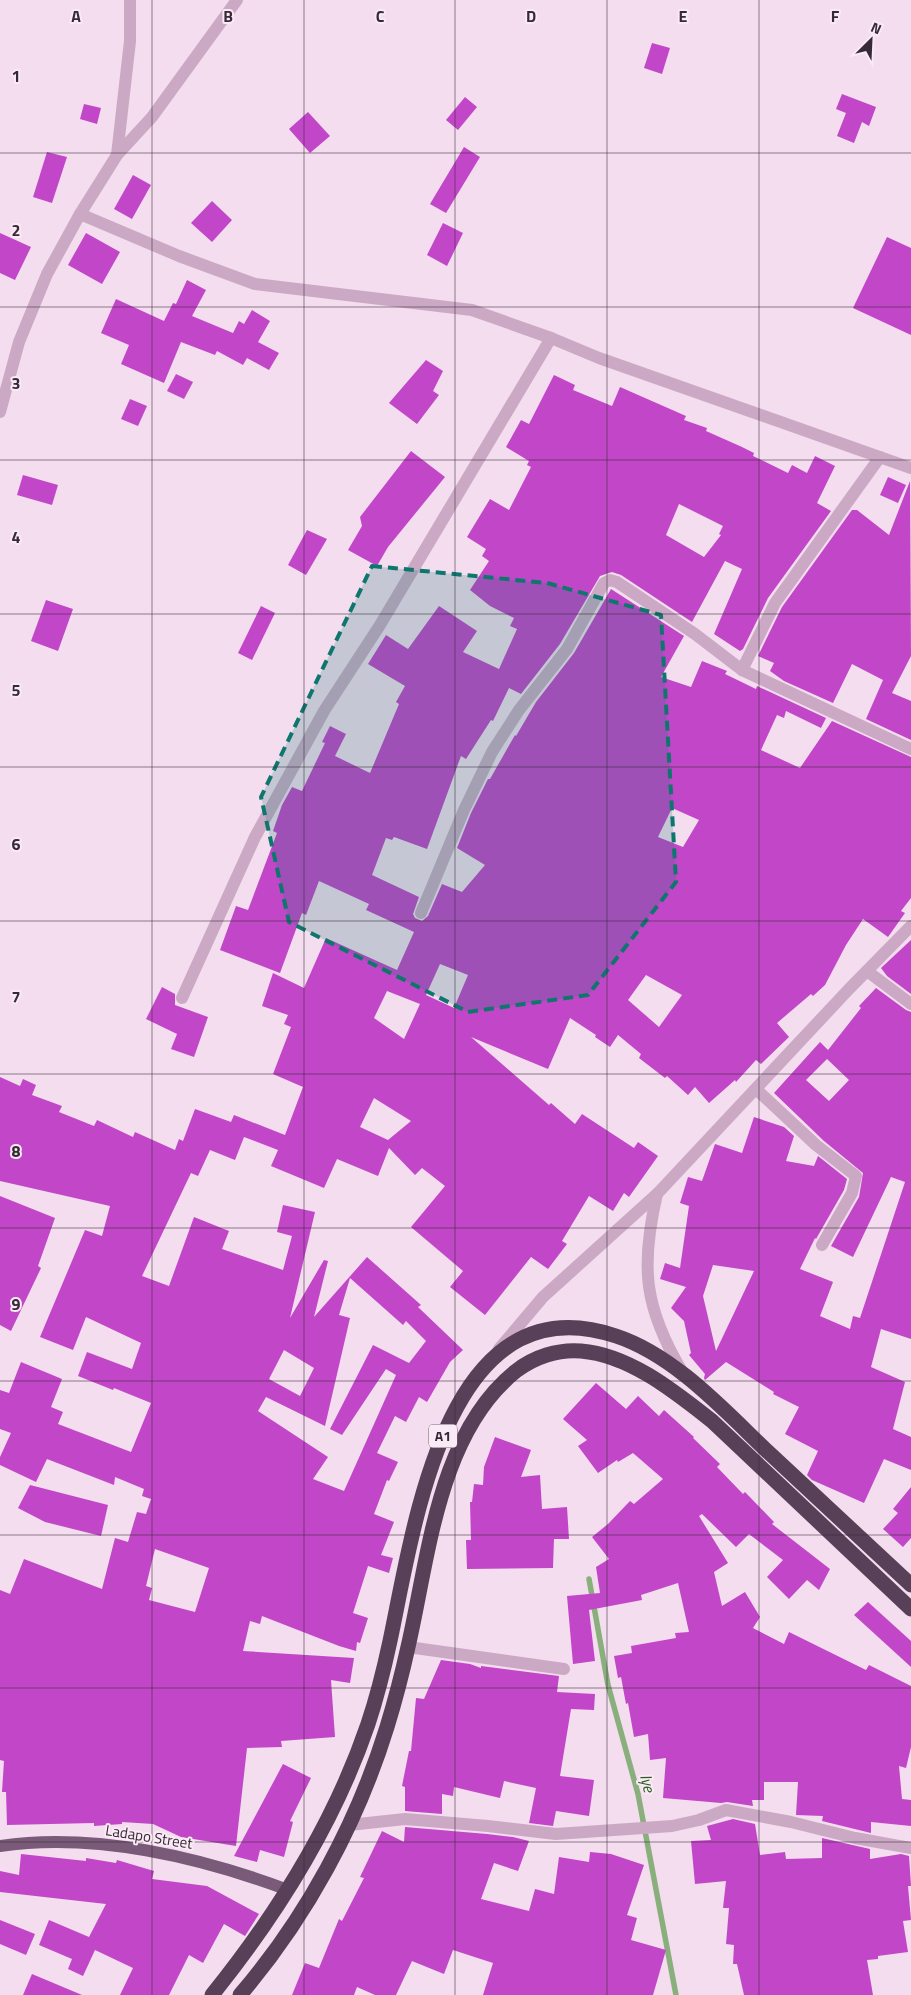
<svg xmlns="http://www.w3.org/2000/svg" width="911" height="1995" font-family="'Titillium Web',sans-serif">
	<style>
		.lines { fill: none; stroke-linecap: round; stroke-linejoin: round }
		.stream { stroke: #89b07c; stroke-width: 5.5 }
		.building { fill: #c247c8; fill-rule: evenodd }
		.minor { stroke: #cba9c5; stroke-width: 12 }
		.major { stroke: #7a5a79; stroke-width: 12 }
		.highway { stroke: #594059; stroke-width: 15 }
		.marked { fill: #0f766e; fill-opacity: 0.2; stroke: #0f766e; stroke-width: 4; stroke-dasharray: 10 6; stroke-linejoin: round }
		.grid { fill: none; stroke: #382938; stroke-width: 1; stroke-opacity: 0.55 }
		.labels { text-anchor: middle; stroke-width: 4; stroke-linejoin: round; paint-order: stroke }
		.shield { fill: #faeaf6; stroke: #726371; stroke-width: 1 }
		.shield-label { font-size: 14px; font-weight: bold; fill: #382938 }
		.street-label { font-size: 15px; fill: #382938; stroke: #faeaf6 }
		.water-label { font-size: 16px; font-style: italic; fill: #2b5b1d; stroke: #faeaf6 }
		.grid-label { font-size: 16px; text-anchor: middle; font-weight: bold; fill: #382938; stroke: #faeaf6; stroke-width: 4; stroke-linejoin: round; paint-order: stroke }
	</style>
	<rect width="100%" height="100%" fill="#f3ddee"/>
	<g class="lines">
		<polyline class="stream" points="589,1579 608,1685 638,1794 676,1995"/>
	</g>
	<g class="building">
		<polygon points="652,43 670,48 662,74 644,68"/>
		<polygon points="842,94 876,107 869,126 862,122 854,143 837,136 846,113 836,109"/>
		<polygon points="465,97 477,107 458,130 446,120"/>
		<polygon points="84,104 101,108 97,124 80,119"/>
		<polygon points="308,112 330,136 310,153 289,129"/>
		<polygon points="464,147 480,157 446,213 430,204"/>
		<polygon points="47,152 67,157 52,203 33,197"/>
		<polygon points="133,175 151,185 132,219 114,209"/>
		<polygon points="212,201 232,220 212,242 191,223"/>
		<polygon points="443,223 463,233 447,266 427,255"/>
		<polygon points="0,233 31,247 15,280 0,273"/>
		<polygon points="86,233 120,252 102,284 68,265"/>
		<polygon points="887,237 911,248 911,335 853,308"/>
		<polygon points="187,280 206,290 192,316 233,333 239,321 244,324 252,310 270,321 258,342 279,353 269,370 247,358 243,365 217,351 215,355 181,342 164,383 121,364 129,345 101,333 116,299 164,321 173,303 176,304"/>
		<polygon points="426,360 443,371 433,391 439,395 417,424 389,403"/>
		<polygon points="176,374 193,382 184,399 167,391"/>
		<path d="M554,375L575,385L573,390L612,406L620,387L686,416L684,420L707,428L706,431L742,447L754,453L753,456L788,473L792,465L807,473L815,456L835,466L817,503L831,511L768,598L743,649L740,651L714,634L742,569L725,561L692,622L621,575L612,572L600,576L560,644L521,694L509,688L493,721L491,720L466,759L461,756L427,849L394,837L392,840L386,838L372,875L419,897L413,914L415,918L422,921L428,916L442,884L462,892L485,865L457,848L471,813L488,779H490L515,735L516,736L536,702L574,653L611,589L684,636L661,677L691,687L702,661L727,671L725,674L756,689L757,686L826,718L821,728L786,711L784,718L777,715L761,750L800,768L832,721L911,757V898L901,911L905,913L888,937L863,919L846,945L825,985L813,996L811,994L777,1023L789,1037L761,1064L756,1060L736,1082L735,1080L709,1103L695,1087L688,1095L667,1076L665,1078L639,1058L641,1054L618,1035L610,1047L595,1037L596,1035L570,1018L548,1069L471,1037L549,1105L551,1103L575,1124L582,1114L634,1148L638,1142L658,1156L629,1197L624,1193L613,1211L589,1196L562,1241L567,1244L548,1269L531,1257L485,1315L450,1287L463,1271L411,1227L445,1186L422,1168L415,1175L389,1148L378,1176L337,1159L324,1188L271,1166L278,1150L244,1137L235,1160L210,1150L198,1176L191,1173L142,1276L169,1286L194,1217L229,1231L222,1249L283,1270L292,1236L277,1232L283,1205L315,1212L290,1318L324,1260L328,1261L314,1317L367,1257L421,1305L418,1307L463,1350L450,1362L427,1402L419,1397L406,1422L395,1416L377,1453L398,1462L389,1481L387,1480L374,1514L394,1522L381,1555L393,1558L389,1573L368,1566L353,1613L368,1618L360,1643L357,1642L356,1651L339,1646L262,1616L260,1624L250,1621L243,1651L354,1658L350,1683L331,1680L335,1737L281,1741L282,1747L247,1748L236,1846L181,1837L153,1824L122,1822V1824L94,1826V1823L7,1825L6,1792H2L4,1761L0,1760V1590L10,1594L24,1559L102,1589L115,1538L128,1542L137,1512L146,1514L151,1499L142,1496L144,1489L115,1477L114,1485L47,1459L36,1482L0,1465V1457L11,1433L0,1429V1390L9,1393L21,1362L62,1379L51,1407L63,1412L58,1424L131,1452L151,1403L114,1388L113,1390L78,1376L87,1352L132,1369L141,1343L86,1317L73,1350L40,1337L85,1230L102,1236L110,1206L0,1181V1077L20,1086L23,1079L36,1085L32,1095L62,1106L59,1112L94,1126L97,1120L133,1137L135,1132L175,1150L179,1139L183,1141L195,1109L231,1122L234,1115L285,1135L303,1087L273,1074L291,1027L284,1024L288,1015L262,1006L273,973L304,988L326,938L397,970L414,932L366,910L369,904L319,881L306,915L302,913L280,973L220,950L236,906L248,910L277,833L273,831L282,805L292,787L302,791L325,743L322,742L330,726L346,734L335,756L370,773L399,704L396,702L405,686L368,664L386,635L408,649L439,606L477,631L463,652L499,669L517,629L510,626L514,618L490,606L470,590L489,561L482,556L486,549L467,537L490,499L509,510L531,467L527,465L529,461L506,447L521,420L529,424ZM679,504L723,526L719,534L721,535L704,557L666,535ZM672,808L699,820L683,847L658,837ZM440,964L468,975L454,1008L426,995ZM646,975L682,995L659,1027L628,1000ZM387,991L420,1004L404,1039L374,1018ZM374,1098L411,1121L388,1140L360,1127ZM350,1278L403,1325L406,1321L426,1341L409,1363L373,1345L330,1429L342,1435L386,1369L396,1375L344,1491L313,1479L328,1457L258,1411L266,1397L325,1426L350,1318L339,1315ZM284,1350L314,1368L300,1396L269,1379ZM155,1549L209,1568L195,1612L149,1600L152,1588L146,1586Z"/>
		<polygon points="130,399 147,406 138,426 121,419"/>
		<polygon points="411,451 445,477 388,547 377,566 348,550 362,526 360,517"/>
		<polygon points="23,475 58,485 52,505 17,495"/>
		<polygon points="888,477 906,485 898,503 880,495"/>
		<polygon points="910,481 911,656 892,693 911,701 911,740 866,719 883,680 852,664 833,703 784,681 770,671 774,663 758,656 782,607 852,510 857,510 889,535"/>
		<polygon points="307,530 327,539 306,575 288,565"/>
		<polygon points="46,600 73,609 58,651 31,641"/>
		<polygon points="261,606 275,613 252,660 238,653"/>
		<polygon points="911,940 911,994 887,976 881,968"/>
		<polygon points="162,987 175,994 175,1005 208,1017 194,1057 171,1049 177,1034 146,1019"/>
		<path d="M876,988L906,1010L911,1012V1339L881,1329L871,1367L905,1382L893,1429L911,1437V1470L884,1459L864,1503L812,1480L807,1475L818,1451L785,1434L799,1407L773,1394L774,1392L726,1362L705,1380L704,1378L705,1374L689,1355L691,1353L684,1321L671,1308L686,1287L660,1279L665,1263L680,1268L689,1206L680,1203L688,1177L702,1181L715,1144L742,1153L754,1117L784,1127L794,1136L786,1161L814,1166L818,1156L847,1179L844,1190L816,1239L815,1238L800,1269L833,1282L820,1316L850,1329L853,1316L860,1318L905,1182L891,1177L853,1257L831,1246L859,1197L863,1173L824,1141L774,1093L820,1042L828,1050L861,1008L859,1006ZM827,1059L849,1080L829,1101L806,1080ZM713,1265L754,1271L716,1351L703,1296Z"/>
		<polygon points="0,1196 55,1218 38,1266 41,1268 11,1331 0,1325"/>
		<polygon points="596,1383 626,1409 638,1396 659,1416 664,1410 694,1437 693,1438 720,1464 717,1467 743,1494 745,1492 774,1522 772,1524 830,1569 819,1590 807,1580 789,1599 767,1577 783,1560 749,1534 736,1547 702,1514 699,1516 728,1563 714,1572 722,1606 745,1592 760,1617 753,1628 784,1644 789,1632 866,1670 869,1665 911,1686 911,1747 906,1768 899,1766 902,1799 911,1800 911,1826 871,1822 871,1833 822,1821 823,1816 796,1815 798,1782 764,1782 764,1800 752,1800 753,1806 727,1802 721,1803 663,1798 666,1758 650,1760 648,1734 634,1737 628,1703 626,1704 621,1677 618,1678 614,1656 632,1653 631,1646 676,1638 675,1633 689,1632 678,1583 641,1595 642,1600 589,1610 595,1661 573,1664 567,1596 600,1593 596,1567 609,1559 592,1537 608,1524 630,1501 634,1504 663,1479 633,1453 618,1462 617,1460 598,1473 578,1446 587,1440 563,1419"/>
		<polygon points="495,1437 531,1450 521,1477 540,1475 542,1509 567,1507 569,1539 554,1539 553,1568 467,1569 466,1540 471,1540 470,1502 472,1502 474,1484 483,1485 484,1467"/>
		<polygon points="30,1485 108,1505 101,1536 45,1522 18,1508"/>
		<polygon points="911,1487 911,1538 903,1547 883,1529 898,1513 893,1509"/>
		<polygon points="868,1602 911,1641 911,1667 854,1615"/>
		<polygon points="441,1660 470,1664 481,1668 481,1666 559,1676 557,1692 595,1694 594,1710 571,1709 560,1776 594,1780 589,1816 556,1811 553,1826 529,1823 536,1788 504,1781 500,1798 454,1787 453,1796 442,1794 442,1814 405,1811 405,1787 402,1786 409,1751 411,1751 416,1698 424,1699"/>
		<polygon points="283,1764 311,1778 290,1821 293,1822 284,1857 260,1850 257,1862 234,1856"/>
		<polygon points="733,1819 755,1824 760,1855 785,1852 786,1859 822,1858 822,1838 870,1849 870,1859 901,1854 909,1856 911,1886 908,1886 911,1920 903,1921 908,1952 878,1956 878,1959 867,1960 873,1995 744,1995 737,1964 733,1964 734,1945 726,1944 729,1908 723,1908 726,1881 695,1884 691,1841 711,1840 707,1826"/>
		<polygon points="405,1827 487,1834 513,1837 529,1841 518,1871 494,1863 481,1899 529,1911 535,1889 554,1894 559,1857 589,1862 590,1852 611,1854 644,1865 627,1915 637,1918 631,1940 666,1950 653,1995 483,1995 493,1963 453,1950 444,1974 412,1961 396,1995 375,1995 357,1987 354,1995 292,1995 305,1963 319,1968 339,1919 342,1921 364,1878 360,1877 382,1831 404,1842"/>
		<polygon points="21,1854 86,1861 86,1858 116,1863 117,1860 154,1871 152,1879 207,1886 259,1914 245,1936 224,1924 203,1963 189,1955 169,1995 120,1995 133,1968 95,1950 83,1976 68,1969 72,1959 39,1945 49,1920 89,1937 106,1904 0,1892 0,1871 19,1875"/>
		<polygon points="0,1920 35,1934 26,1955 0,1944"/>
		<polygon points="32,1974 82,1995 23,1995"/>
	</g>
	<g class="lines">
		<g class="minor">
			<polyline points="117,155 130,41 130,0"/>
			<polyline points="80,214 179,256 255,284 472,310 551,338 599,358 911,468"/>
			<polyline points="0,412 19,342 47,274 80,214 117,155 152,117 237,0"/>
			<polyline points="742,670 775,603 880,457"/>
			<polyline points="421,913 464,810 492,752 519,710 567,649 604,583 610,580 617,582 695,634 742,670 911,749"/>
			<polyline points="867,971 911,1004"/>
			<polyline points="182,998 255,837 324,711 380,625 551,338"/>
			<polyline points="756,1089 816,1145 856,1176 852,1193 822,1245"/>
			<path d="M657,1194C640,1267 644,1308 683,1373"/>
			<polyline points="499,1349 543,1297 657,1194 849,989 911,926"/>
			<polyline points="408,1647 564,1669"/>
			<polyline points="349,1825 405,1819 488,1826 556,1834 672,1826 699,1820 726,1810 791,1822 855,1838 911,1848"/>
		</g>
		<path class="major" d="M0,1846C94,1832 200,1857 288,1890"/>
		<g class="highway">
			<path d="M212,1995C278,1913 334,1824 368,1724C377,1697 384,1669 390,1641C414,1529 445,1279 616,1336C674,1355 724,1410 767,1451C815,1496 863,1540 911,1585"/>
			<path d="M240,1995C306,1918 357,1824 387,1727C395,1701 402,1674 408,1647C429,1556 438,1433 516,1371C534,1357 558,1349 581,1351C630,1355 675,1392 712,1421L911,1609"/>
		</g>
	</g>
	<path class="marked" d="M372,566L547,583L661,615L676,882L588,995L468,1012L289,922L261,797Z"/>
	<path class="grid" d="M152,0V1995M304,0V1995M455,0V1995M607,0V1995M759,0V1995M0,153H911M0,307H911M0,460H911M0,614H911M0,767H911M0,921H911M0,1074H911M0,1228H911M0,1381H911M0,1535H911M0,1688H911M0,1842H911"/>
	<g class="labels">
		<rect class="shield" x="429" y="1424.5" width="28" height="23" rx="4"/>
		<g class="shield-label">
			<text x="443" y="1441">A1</text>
		</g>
		<g class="street-label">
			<text transform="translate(149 1837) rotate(9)" y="5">Ladapo Street</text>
		</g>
		<g class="water-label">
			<text transform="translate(648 1783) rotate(76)" y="6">Iye</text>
		</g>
	</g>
	<g class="grid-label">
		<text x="76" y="22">A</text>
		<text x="228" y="22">B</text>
		<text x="380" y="22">C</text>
		<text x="531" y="22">D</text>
		<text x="683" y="22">E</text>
		<text x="835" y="22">F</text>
		<text x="16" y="82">1</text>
		<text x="16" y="236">2</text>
		<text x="16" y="389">3</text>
		<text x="16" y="543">4</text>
		<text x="16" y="696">5</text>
		<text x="16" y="850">6</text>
		<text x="16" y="1003">7</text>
		<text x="16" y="1157">8</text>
		<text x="16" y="1310">9</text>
	</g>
	<g transform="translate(871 40) rotate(24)" stroke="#faeaf6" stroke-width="4" paint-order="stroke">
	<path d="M0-4L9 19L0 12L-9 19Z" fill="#382938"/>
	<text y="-8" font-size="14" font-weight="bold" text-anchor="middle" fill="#382938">N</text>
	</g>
</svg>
